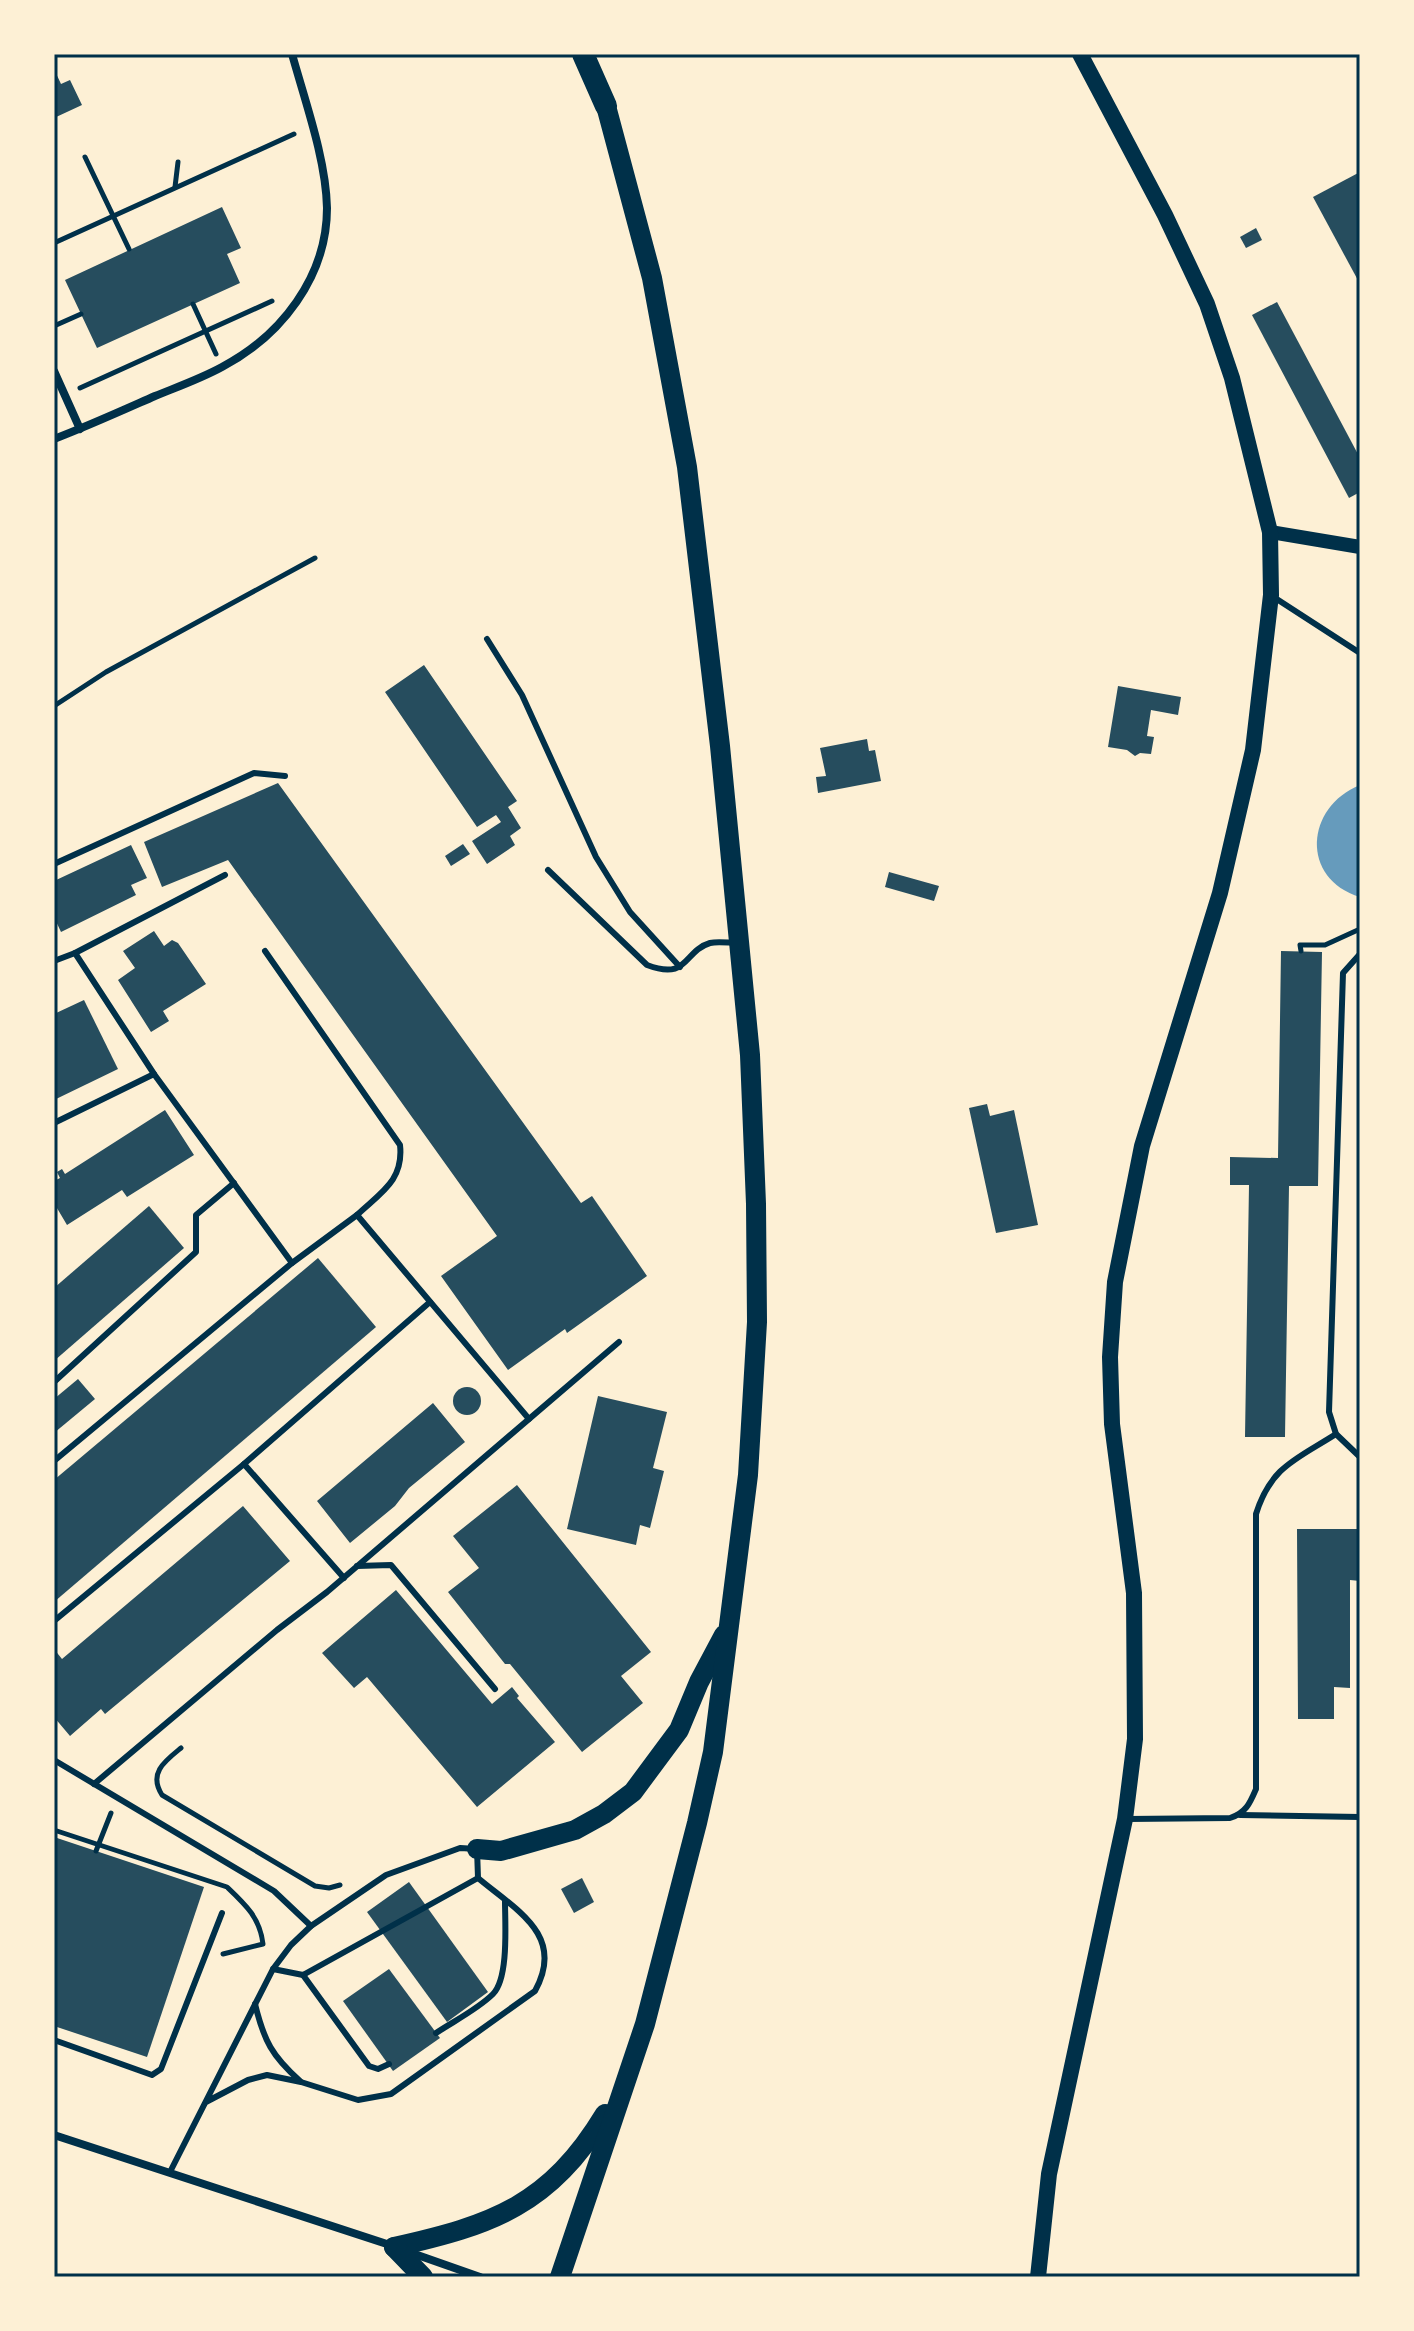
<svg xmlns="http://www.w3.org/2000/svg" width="1414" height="2331" font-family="'Fira Sans Condensed',sans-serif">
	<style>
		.water { fill: #669bbc }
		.building { fill: #264d5e }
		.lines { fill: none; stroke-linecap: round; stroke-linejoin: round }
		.path { stroke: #003049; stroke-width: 5 }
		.service { stroke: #003049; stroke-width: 6 }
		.minor { stroke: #003049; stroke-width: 8 }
		.tertiary { stroke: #003049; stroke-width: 14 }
		.secondary { stroke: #003049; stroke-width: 16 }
		.primary { stroke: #003049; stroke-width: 20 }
		.trunk { stroke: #003049; stroke-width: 22 }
		.neatline { fill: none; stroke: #003049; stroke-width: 3 }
	</style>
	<rect width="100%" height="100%" fill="#fdf0d5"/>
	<path class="water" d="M1360,785V897C1300,879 1305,807 1360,785Z"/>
	<g class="building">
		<polygon points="54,69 61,84 70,80 82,105 54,118"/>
		<polygon points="1360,172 1360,284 1313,197"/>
		<polygon points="222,207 241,248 227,254 240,283 97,348 65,280"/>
		<polygon points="1256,228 1262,240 1246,248 1240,237"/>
		<polygon points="1277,302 1360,458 1360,492 1349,498 1252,315"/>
		<polygon points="424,665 517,801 508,807 521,828 510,836 515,845 487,864 472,841 501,822 496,815 477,827 385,692"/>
		<polygon points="1118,686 1181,697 1178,715 1151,710 1147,736 1154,737 1151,754 1140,753 1135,756 1127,750 1108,747"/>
		<polygon points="867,739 869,751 875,750 881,781 818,793 816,777 826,776 820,748"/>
		<polygon points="278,783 581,1203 592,1196 647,1276 567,1333 565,1329 508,1370 441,1276 497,1236 228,860 162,887 144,842"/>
		<polygon points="463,844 470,854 451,866 445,856"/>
		<polygon points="131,845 147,878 131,885 136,895 61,932 54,917 54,881"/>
		<polygon points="889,872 939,886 934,901 885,887"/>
		<polygon points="154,931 164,946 172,940 178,943 206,984 163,1011 169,1021 151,1032 118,980 135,968 123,951"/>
		<polygon points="1281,951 1322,952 1318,1186 1289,1186 1285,1437 1245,1437 1249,1185 1230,1185 1230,1157 1278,1158"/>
		<polygon points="84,1000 118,1069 54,1100 54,1014"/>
		<polygon points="987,1104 990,1116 1014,1110 1038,1225 996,1233 969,1108"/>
		<polygon points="165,1110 194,1155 127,1197 122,1190 67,1225 54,1203 54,1181 60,1178 57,1172 62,1169 65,1174"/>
		<polygon points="149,1206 184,1248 54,1361 54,1288"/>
		<polygon points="318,1258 376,1327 54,1602 54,1480"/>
		<polygon points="78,1379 95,1399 54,1433 54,1399"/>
		<circle cx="467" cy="1401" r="14"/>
		<polygon points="598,1396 667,1412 653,1468 664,1471 650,1528 640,1525 636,1545 567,1529"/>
		<polygon points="433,1403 465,1442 409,1488 395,1506 350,1543 317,1501"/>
		<polygon points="517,1485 651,1652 621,1676 643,1703 582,1752 510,1664 505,1664 448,1592 479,1568 453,1536"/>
		<polygon points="243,1506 290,1561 105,1714 101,1709 70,1736 54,1717 54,1649 62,1659"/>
		<polygon points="1297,1529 1360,1529 1360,1581 1350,1580 1350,1688 1334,1687 1334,1719 1298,1719"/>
		<polygon points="396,1590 492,1704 512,1687 519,1696 517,1698 555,1742 477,1807 367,1677 354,1688 322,1653"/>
		<polygon points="54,1837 204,1887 147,2057 54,2026"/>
		<polygon points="582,1878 594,1902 574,1913 561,1889"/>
		<polygon points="409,1882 488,1992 447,2022 367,1912"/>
		<polygon points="389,1969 440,2038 393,2071 343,2001"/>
	</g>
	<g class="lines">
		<g class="path">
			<polyline points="85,157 129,249"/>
			<polyline points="175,187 178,162"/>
			<polyline points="54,243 294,134"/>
			<polyline points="193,304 216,354"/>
			<polyline points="54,326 81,314"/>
			<polyline points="80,388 272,301"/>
			<polyline points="54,706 106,672 315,558"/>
			<polyline points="1301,951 1300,945 1325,945 1360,929"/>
			<path d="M181,1748C165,1761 148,1773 162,1795L315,1886L329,1888L340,1885"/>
			<path d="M54,1830L227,1887C246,1905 260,1918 263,1944L223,1954"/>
			<polyline points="96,1851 111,1813"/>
		</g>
		<g class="service">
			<polyline points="1272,596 1360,653"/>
			<polyline points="487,639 522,695 596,857 630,912 680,967"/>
			<polyline points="54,864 254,773 285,776"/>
			<path d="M548,870L647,965C689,981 683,951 710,943C718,941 729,943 737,943"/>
			<path d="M265,951L400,1145C404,1181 380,1193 357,1215"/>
			<polyline points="75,953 225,875"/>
			<polyline points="1360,954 1343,973 1329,1412 1336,1434 1360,1457"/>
			<polyline points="54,961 75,953 154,1074"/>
			<polyline points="54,1123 154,1074 292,1263 54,1461"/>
			<polyline points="292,1263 357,1215 529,1419"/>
			<polyline points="54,1382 196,1252 196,1215 234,1183"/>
			<polyline points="244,1464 430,1302"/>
			<polyline points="357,1566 391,1565 495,1689"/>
			<polyline points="54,1621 244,1464 344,1578"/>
			<polyline points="54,1760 274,1891 311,1926"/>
			<polyline points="94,1784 277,1630 327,1592 619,1342"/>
			<polyline points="1240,1815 1360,1817"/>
			<path d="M1128,1819L1230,1818C1246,1813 1250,1803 1256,1789V1514C1271,1466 1297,1459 1336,1434"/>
			<polyline points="273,1969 303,1975 478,1878"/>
			<polyline points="303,1975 369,2066 378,2069 389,2064"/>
			<path d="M255,2004C264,2041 272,2056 300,2081"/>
			<path d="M436,2033C454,2021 478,2009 493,1994C509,1978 505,1923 505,1901"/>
			<polyline points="54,2040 152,2075 161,2069 222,1913"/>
			<path d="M170,2172L273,1969L291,1945L311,1926L386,1875L460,1848L477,1849L478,1878C516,1910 566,1935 535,1991L391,2094L358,2100L301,2082L267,2075L248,2080L206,2102"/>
		</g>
		<g class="minor">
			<polyline points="54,371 80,429"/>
			<path d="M54,439C88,426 121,411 155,396C177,387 200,379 222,367C281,336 327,277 327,208C326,159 305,101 292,54"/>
			<polyline points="54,2135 393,2246"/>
			<polyline points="406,2251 480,2277"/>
		</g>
		<polyline class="tertiary" points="1270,532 1360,547"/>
		<polyline class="secondary" points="1038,2277 1049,2174 1125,1819 1135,1739 1134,1593 1112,1424 1110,1357 1115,1282 1142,1146 1220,893 1253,750 1271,595 1270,532 1232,378 1207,304 1165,215 1080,54"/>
		<g class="primary">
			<polyline points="477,1849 501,1851 575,1830 604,1814 633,1792 679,1730 699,1682 724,1635"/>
			<path d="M394,2247C493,2225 550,2205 605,2114"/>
			<polyline points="394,2247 423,2277"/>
			<polyline points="560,2277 645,2024 697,1823 713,1752 748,1475 757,1322 756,1204 750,1055 720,746 687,467 652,278 606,106"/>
		</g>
		<polyline class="trunk" points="583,54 606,106"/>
	</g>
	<rect width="1414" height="2331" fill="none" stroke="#fdf0d5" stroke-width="112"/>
	<rect x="56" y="56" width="1302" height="2219" class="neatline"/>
</svg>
